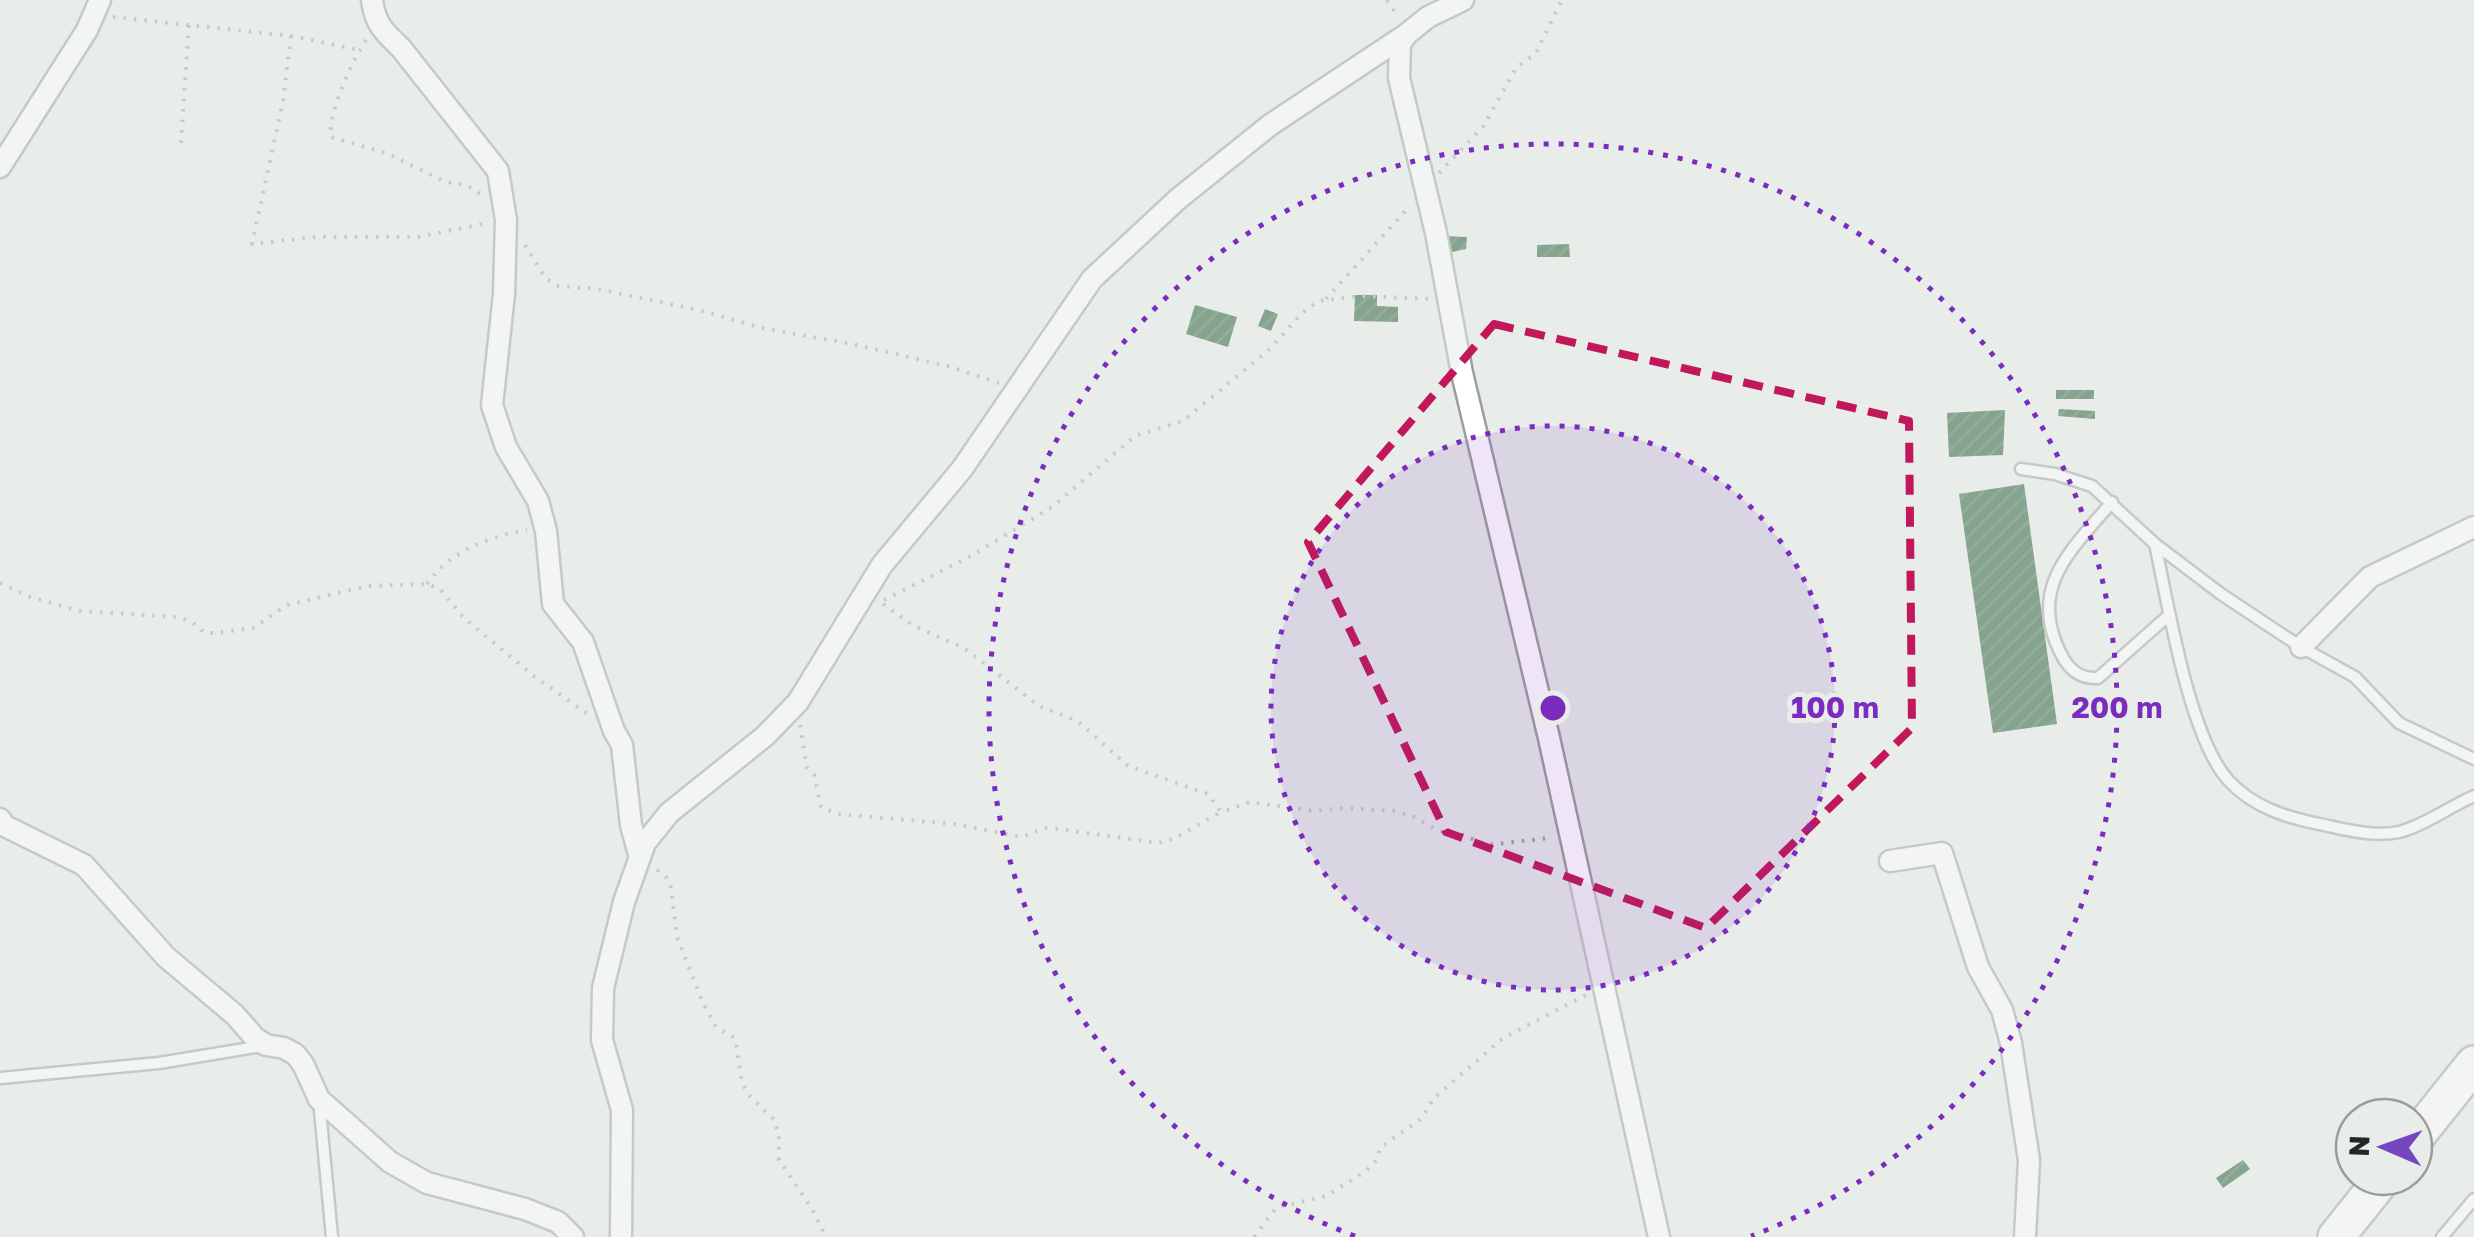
<svg xmlns="http://www.w3.org/2000/svg" width="2474" height="1237" font-family="'Golos Text',sans-serif">
	<style>
		.building { fill: url(#building-hatch) }
		.lines { fill: none; stroke-linecap: round; stroke-linejoin: round }
		.service-casing { stroke: #9ca09c; stroke-width: 15 }
		.minor-casing { stroke: #9ca09c; stroke-width: 25 }
		.trunk-casing { stroke: #9ca09c; stroke-width: 40 }
		.path { stroke: #9fa3a0; stroke-width: 4; stroke-dasharray: 2.5 8; stroke-linecap: butt }
		.service { stroke: #fff; stroke-width: 10 }
		.minor { stroke: #fff; stroke-width: 20 }
		.trunk { stroke: #fff; stroke-width: 35 }
		.marked { fill: none; stroke: #c2185b; stroke-width: 8; stroke-dasharray: 20 12; stroke-linejoin: round }
		.ring { fill: none; stroke: #7b2cbf; stroke-width: 5; stroke-dasharray: 5 10 }
		.centre { fill: #7b2cbf; stroke: #e8ede9; stroke-width: 5 }
		.ring-label { font-size: 30px; text-anchor: middle; font-weight: bold; fill: #7b2cbf; stroke: #e8ede9; stroke-width: 10; stroke-linejoin: round; paint-order: stroke }
	</style>
	<defs>
		<pattern id="building-hatch" width="6" height="6" patternUnits="userSpaceOnUse" patternTransform="scale(2.5)"><rect width="6" height="6" fill="#0e4b1f"/><path d="M-1 1l2-2M0 6l6-6M5 7l2-2" fill="none" stroke="#31623f"/></pattern>
	</defs>
	<rect width="100%" height="100%" fill="#e8ede9"/>
	<g class="building">
		<polygon points="1442,236 1467,237 1466,249 1448,253"/>
		<polygon points="1569,244 1570,257 1537,257 1537,245"/>
		<polygon points="1355,295 1377,295 1377,306 1398,307 1398,322 1354,321"/>
		<polygon points="1195,305 1237,317 1228,347 1186,334"/>
		<polygon points="1265,309 1278,314 1271,331 1258,326"/>
		<rect x="2056" y="390" width="38" height="9"/>
		<polygon points="2059,409 2095,411 2095,419 2058,416"/>
		<polygon points="2005,410 2003,455 1949,457 1947,413"/>
		<polygon points="2024,484 2057,724 1993,733 1959,494"/>
		<polygon points="2243,1160 2250,1169 2223,1188 2216,1178"/>
	</g>
	<g class="lines">
		<g class="service-casing">
			<g id="service">
				<polyline points="2021,469 2055,474 2092,486 2155,544 2221,594 2301,647 2355,677 2399,723 2474,759"/>
				<path d="M2112,502C2071,550 2027,588 2061,654C2069,670 2080,679 2098,678L2169,615"/>
				<path d="M2155,544C2168,603 2189,738 2229,781C2254,808 2288,818 2324,825C2347,830 2374,837 2399,832C2425,825 2449,807 2474,796"/>
				<polyline points="0,1078 159,1063 262,1046"/>
				<polyline points="319,1100 332,1237"/>
				<polyline points="2442,1237 2474,1199"/>
			</g>
		</g>
		<g class="minor-casing">
			<g id="minor">
				<path d="M372,0C375,24 384,32 401,48L498,171L506,220L504,294L492,405L506,447L538,501L546,531L553,604L583,642L614,731L622,745L631,825L639,854"/>
				<polyline points="1407,34 1400,44 1399,78 1436,233 1462,373 1549,738 1659,1237"/>
				<polyline points="0,167 87,30 100,0"/>
				<polyline points="2301,647 2370,577 2474,527"/>
				<polyline points="0,819 5,826 84,865 166,957 235,1015 255,1038 266,1045 284,1048 295,1054 303,1064 319,1099 390,1162 427,1183 525,1209 558,1222 573,1237"/>
				<polyline points="1890,861 1942,853 1978,967 2002,1010 2011,1043 2029,1160 2025,1237"/>
				<polyline points="621,1237 622,1110 602,1040 603,988 624,902 645,843 669,813 765,736 798,702 882,565 962,469 1092,279 1178,199 1270,125 1407,34 1428,17 1463,0"/>
			</g>
		</g>
		<g class="trunk-casing">
			<g id="trunk">
				<polyline points="2414,1139 2474,1064"/>
				<polyline points="2336,1237 2384,1177"/>
			</g>
		</g>
		<g class="path">
			<polyline points="1387,0 1398,17"/>
			<polyline points="113,17 291,36 360,50"/>
			<polyline points="291,36 283,101 252,244 316,237 418,237 487,223"/>
			<path d="M366,40C353,59 327,115 331,137L386,153L446,182L467,185L483,196"/>
			<polyline points="181,143 189,24"/>
			<polyline points="1439,173 1483,127 1516,68 1536,53 1562,0"/>
			<polyline points="525,245 546,279 558,286 598,289 698,310 762,328 852,344 948,366 999,383"/>
			<polyline points="1326,299 1410,206"/>
			<polyline points="0,583 30,597 80,611 177,617 192,622 205,633 215,633 253,628 287,605 368,586 427,584 441,590 464,618 535,677 589,715"/>
			<path d="M427,584C450,551 488,537 527,530"/>
			<polyline points="884,600 969,557 1052,507 1135,436 1183,421 1271,348 1303,312 1319,301 1362,296 1429,299"/>
			<polyline points="883,604 914,626 964,648 1039,706 1078,721 1128,766 1208,794 1221,812 1250,802 1314,811 1344,808 1395,811 1414,817 1439,831 1460,834 1487,845 1550,838"/>
			<polyline points="800,725 807,768 814,775 821,807 837,814 954,824 1022,837 1045,828 1059,829 1158,843 1175,838 1221,812"/>
			<polyline points="657,870 666,877 671,888 677,937 702,1001 716,1027 733,1037 736,1044 742,1083 749,1095 773,1119 779,1134 779,1160 812,1209 826,1237"/>
			<polyline points="1254,1237 1276,1208 1326,1196 1366,1171 1377,1160 1380,1148 1422,1118 1433,1099 1503,1038 1586,995"/>
		</g>
		<use href="#service" class="service"/>
		<use href="#minor" class="minor"/>
		<use href="#trunk" class="trunk"/>
	</g>
	<path d="M0 0H2474V1237H0ZM1494,324L1909,421L1912,728L1706,928L1446,832L1308,542Z" fill="#e8ede9" fill-opacity=".55" fill-rule="evenodd"/>
	<path class="marked" d="M1494,324L1909,421L1912,728L1706,928L1446,832L1308,542Z"/>
	<circle cx="1553" cy="708" r="282" fill="#7b2cbf" fill-opacity=".12"/>
	<g class="ring">
		<circle cx="1553" cy="708" r="282"/>
		<path d="M1355 1236A564 564 0 1 1 1751 1236"/>
	</g>
	<circle cx="1553" cy="708" r="15" class="centre"/>
	<g class="ring-label">
		<text x="1835" y="718">100 m</text>
		<text x="2117" y="718">200 m</text>
	</g>
	<g transform="translate(2384 1147) rotate(272)"><circle r="48" fill="#e8ede9" stroke="#9a9d9a" stroke-width="2.5"/>
	<path d="M0-8L18 38L0 25L-18 38Z" fill="#7646be"/>
	<text y="-15" font-size="28" font-weight="bold" text-anchor="middle" fill="#242624">N</text>
	</g>
</svg>
